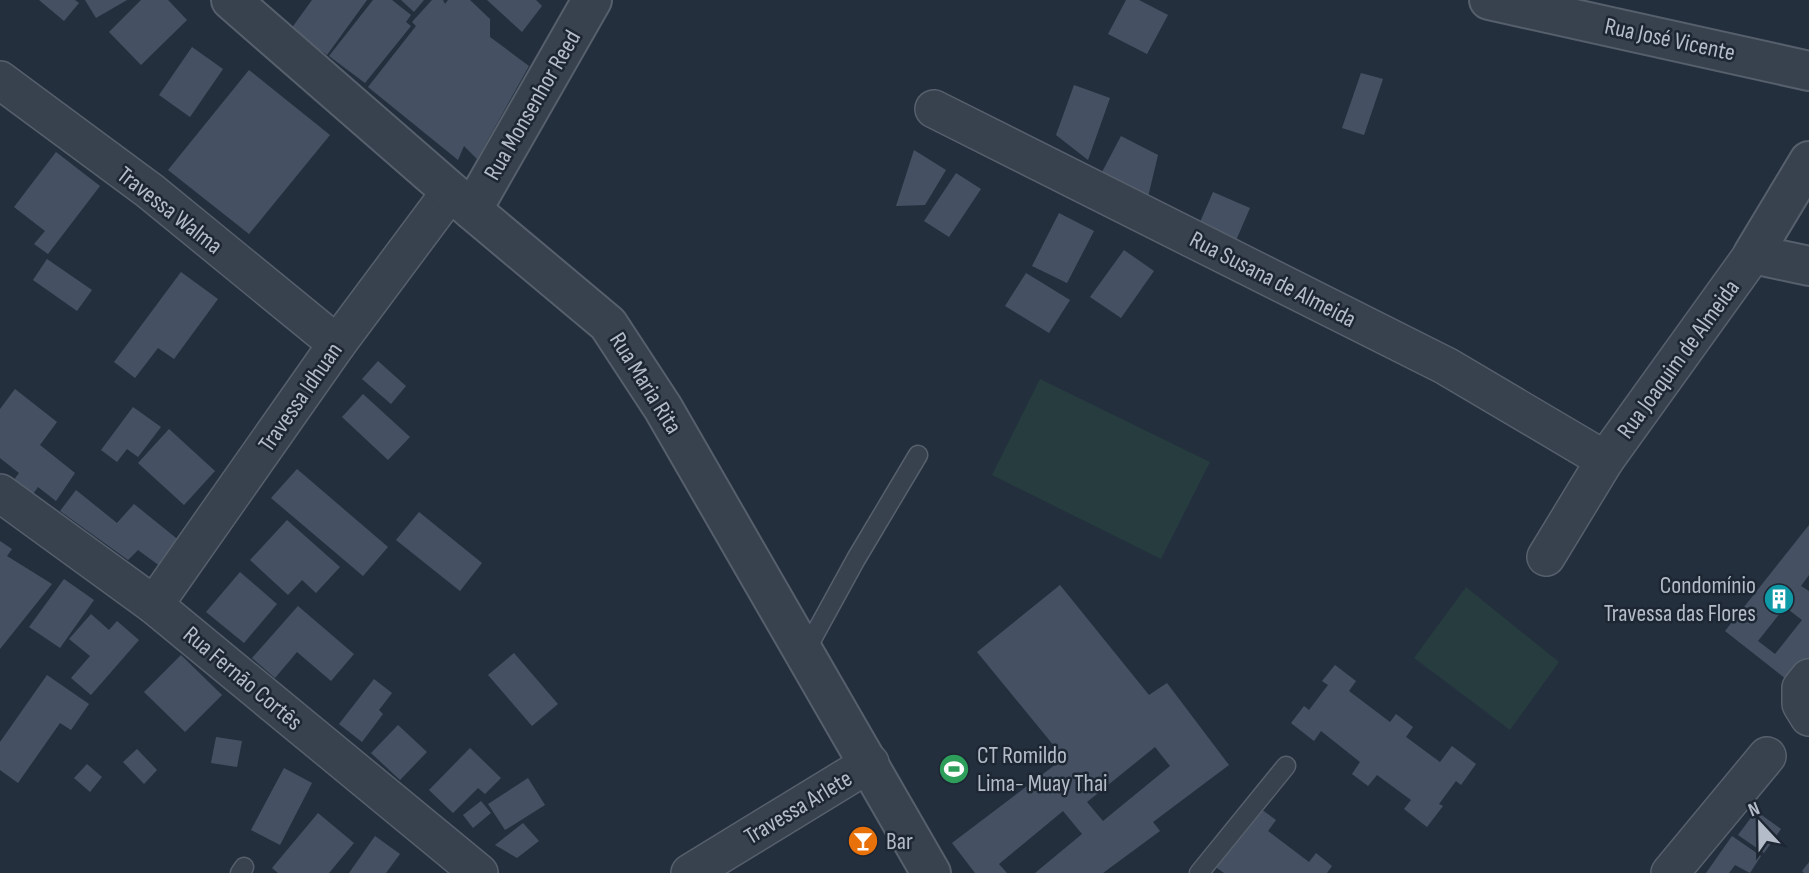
<svg xmlns="http://www.w3.org/2000/svg" width="1809" height="873" font-family="'Sofia Sans Condensed',sans-serif">
	<style>
		.green { fill: #263c3f }
		.building { fill: #455162; fill-rule: evenodd }
		.lines { fill: none; stroke-linecap: round; stroke-linejoin: round }
		.service-casing { stroke: #565f6c; stroke-width: 21 }
		.minor-casing { stroke: #565f6c; stroke-width: 40 }
		.tertiary-casing { stroke: #565f6c; stroke-width: 42 }
		.service { stroke: #38414e; stroke-width: 18 }
		.minor { stroke: #38414e; stroke-width: 37 }
		.tertiary { stroke: #38414e; stroke-width: 38 }
		.labels { text-anchor: middle; stroke-width: 5; stroke-linejoin: round; paint-order: stroke }
		.street-label { font-size: 24px; fill: #b4bcc9; stroke: #1d2633 }
		.poi-label { font-size: 24px; fill: #b4bcc9; stroke: #1d2633; text-anchor: start }
	</style>
	<rect width="100%" height="100%" fill="#242f3e"/>
	<g class="green">
		<polygon points="1040,379 1210,462 1161,559 992,475"/>
		<polygon points="1466,587 1559,662 1510,730 1414,658"/>
	</g>
	<g class="building">
		<polygon points="39,0 75,0 79,3 64,21"/>
		<polygon points="85,0 127,0 96,18"/>
		<polygon points="141,0 168,0 187,20 141,65 109,32"/>
		<polygon points="312,0 367,0 327,55 291,29"/>
		<polygon points="373,0 392,0 411,15 406,22 411,26 365,83 329,56"/>
		<polygon points="401,0 424,0 414,12"/>
		<polygon points="432,0 443,0 445,4 448,0 470,0 490,19 490,37 529,66 477,159 464,146 458,160 368,87 416,26 412,22"/>
		<polygon points="487,0 536,0 542,6 522,32"/>
		<polygon points="1126,0 1139,0 1168,15 1147,54 1108,34"/>
		<polygon points="192,47 223,69 190,117 159,95"/>
		<polygon points="249,70 330,135 249,234 168,170"/>
		<polygon points="1361,73 1383,79 1364,135 1342,128"/>
		<polygon points="1074,85 1110,98 1088,160 1056,135"/>
		<polygon points="1121,136 1158,155 1148,197 1102,172"/>
		<polygon points="914,150 946,170 925,205 896,206"/>
		<polygon points="56,152 100,186 48,254 34,244 45,231 14,207"/>
		<polygon points="956,173 981,189 949,237 924,221"/>
		<polygon points="1213,192 1250,208 1234,245 1197,229"/>
		<polygon points="1059,213 1094,231 1067,283 1032,266"/>
		<polygon points="1124,250 1154,271 1121,318 1090,297"/>
		<polygon points="47,259 92,290 77,311 33,280"/>
		<polygon points="181,272 218,299 174,359 158,348 135,378 114,362"/>
		<polygon points="1026,273 1070,300 1049,333 1005,306"/>
		<polygon points="378,361 406,386 391,404 362,379"/>
		<polygon points="15,389 57,422 40,445 75,473 56,501 38,487 33,494 13,481 19,473 0,458 0,409"/>
		<polygon points="363,394 410,437 388,460 342,417"/>
		<polygon points="133,407 161,427 138,457 127,449 117,462 101,450"/>
		<polygon points="169,429 215,471 184,505 138,463"/>
		<polygon points="297,469 388,547 363,576 271,498"/>
		<polygon points="76,490 117,523 134,504 186,546 164,569 138,550 128,560 60,511"/>
		<polygon points="419,512 482,563 460,591 396,540"/>
		<polygon points="287,520 340,567 316,593 302,580 288,595 250,560"/>
		<path d="M1809,525V575L1801,586L1809,591V661L1791,683L1725,631ZM1785,607L1802,620L1775,654L1758,641Z"/>
		<polygon points="0,541 12,549 7,556 52,584 0,649"/>
		<polygon points="240,572 277,604 244,643 206,612"/>
		<polygon points="64,579 94,600 60,648 29,627"/>
		<path d="M1060,585L1149,695L1167,683L1229,765L1153,822L1160,831L1103,873H1035L1082,834L1063,811L999,864L1007,873H975L952,843L1064,758L977,652ZM1155,747L1170,766L1103,821L1087,802Z"/>
		<polygon points="298,606 354,654 331,681 297,652 275,678 252,658"/>
		<polygon points="91,614 109,630 117,621 139,640 91,695 71,678 90,656 69,639"/>
		<polygon points="514,653 558,704 532,726 488,675"/>
		<polygon points="181,655 222,695 185,732 144,692"/>
		<polygon points="1335,665 1356,681 1349,691 1390,722 1396,714 1413,727 1406,737 1440,762 1452,746 1476,764 1461,785 1456,781 1439,804 1443,806 1427,827 1404,809 1411,800 1377,775 1368,786 1352,774 1360,762 1321,731 1314,741 1291,723 1304,706 1309,710 1328,685 1322,681"/>
		<polygon points="47,675 89,704 71,730 60,723 18,783 0,770 0,742"/>
		<polygon points="374,679 392,693 379,710 383,714 362,742 339,724"/>
		<polygon points="398,725 427,752 400,780 371,753"/>
		<polygon points="216,737 242,741 237,767 211,763"/>
		<polygon points="470,748 501,778 485,794 478,788 453,813 429,790"/>
		<polygon points="137,749 157,770 144,784 123,762"/>
		<polygon points="87,764 102,777 90,792 74,778"/>
		<polygon points="284,768 312,783 280,845 251,830"/>
		<polygon points="528,778 545,805 505,830 488,804"/>
		<polygon points="481,801 491,813 473,828 463,815"/>
		<polygon points="1254,804 1276,820 1268,831 1309,862 1316,853 1332,866 1327,873 1224,873 1210,863"/>
		<polygon points="1756,811 1781,829 1764,853 1738,835"/>
		<polygon points="318,813 354,843 329,873 278,873 272,868"/>
		<polygon points="523,823 539,841 517,858 495,845"/>
		<polygon points="375,836 400,854 386,873 349,873"/>
		<polygon points="1732,836 1761,856 1750,873 1735,865 1729,873 1706,873"/>
		<polygon points="1809,862 1809,873 1804,873 1802,871"/>
	</g>
	<g class="lines">
		<g class="service-casing">
			<g id="service">
				<polyline points="805,652 856,559 918,455"/>
				<polyline points="240,873 244,867"/>
				<polyline points="1199,873 1286,766"/>
			</g>
		</g>
		<g class="minor-casing">
			<g id="minor">
				<polyline points="0,80 150,191 337,344"/>
				<polyline points="934,109 1446,366 1605,460"/>
				<polyline points="0,493 154,605 479,873"/>
				<polyline points="1546,557 1605,460 1753,254"/>
				<polyline points="154,605 337,344 451,191"/>
				<polyline points="1809,678 1801,688 1801,704 1809,717"/>
				<polyline points="690,873 870,763"/>
				<polyline points="1670,873 1767,756"/>
			</g>
		</g>
		<g class="tertiary-casing">
			<g id="tertiary">
				<polyline points="231,0 472,210 608,324 663,408 931,873"/>
				<polyline points="1489,0 1809,71"/>
				<polyline points="1809,161 1753,254 1809,266"/>
				<polyline points="472,210 592,0"/>
			</g>
		</g>
		<use href="#service" class="service"/>
		<use href="#minor" class="minor"/>
		<use href="#tertiary" class="tertiary"/>
	</g>
	<defs>
		<g id="building-disc" transform="scale(1.575)"><circle r="9.5" fill="#0f9aa8" stroke="#1d2633"/><path d="M-4-6H4V6H1V3H-1V6H-4ZM-2.5-4.3h1.7v1.8h-1.7ZM.8-4.3h1.7v1.8H.8ZM-2.5-1h1.7V.8h-1.7ZM.8-1h1.7V.8H.8Z" fill="#fff"/></g>
		<g id="stadium-disc" transform="scale(1.575)"><circle r="9.5" fill="#2e9e5b" stroke="#1d2633"/><path d="M0-5a6.5 5 0 1 0 0 10a6.5 5 0 1 0 0-10ZM-3.5-1.8h7v3.6h-7Z" fill="#fff"/></g>
		<g id="bar-disc" transform="scale(1.575)"><circle r="9.5" fill="#e8710a" stroke="#1d2633"/><path d="M-6-5H6L.8 .8V4.5H3.5V6h-7V4.5H-.8V.8Z" fill="#fff"/></g>
	</defs>
	<g fill-rule="evenodd">
		<use href="#building-disc" x="1779" y="599"/>
		<use href="#stadium-disc" x="954" y="769"/>
		<use href="#bar-disc" x="863" y="841"/>
	</g>
	<g class="labels">
		<g class="street-label">
			<text transform="translate(1670 39) rotate(12)" y="8">Rua José Vicente</text>
			<text transform="translate(532 105) rotate(-60)" y="8">Rua Monsenhor Reed</text>
			<text transform="translate(170 210) rotate(38)" y="8">Travessa Walma</text>
			<text transform="translate(1273 279) rotate(27)" y="8">Rua Susana de Almeida</text>
			<text transform="translate(1678 359) rotate(-54)" y="8">Rua Joaquim de Almeida</text>
			<text transform="translate(646 383) rotate(58)" y="8">Rua Maria Rita</text>
			<text transform="translate(300 397) rotate(-55)" y="8">Travessa Idhuan</text>
			<text transform="translate(243 678) rotate(40)" y="8">Rua Fernão Cortês</text>
			<text transform="translate(798 807) rotate(-31)" y="8">Travessa Arlete</text>
		</g>
		<g class="poi-label">
			<text x="1756" y="593" text-anchor="end">Condomínio<tspan x="1756" dy="28">Travessa das Flores</tspan></text>
			<text x="977" y="763">CT Romildo<tspan x="977" dy="28">Lima- Muay Thai</tspan></text>
			<text x="886" y="849">Bar</text>
		</g>
	</g>
	<g transform="translate(1760 824) rotate(338)" stroke="#1d2633" stroke-width="5" paint-order="stroke">
	<path d="M0-5L12 26L0 18L-12 26Z" fill="#b4bcc9"/>
	<text y="-10" font-size="19" font-weight="bold" text-anchor="middle" fill="#b4bcc9">N</text>
	</g>
</svg>
